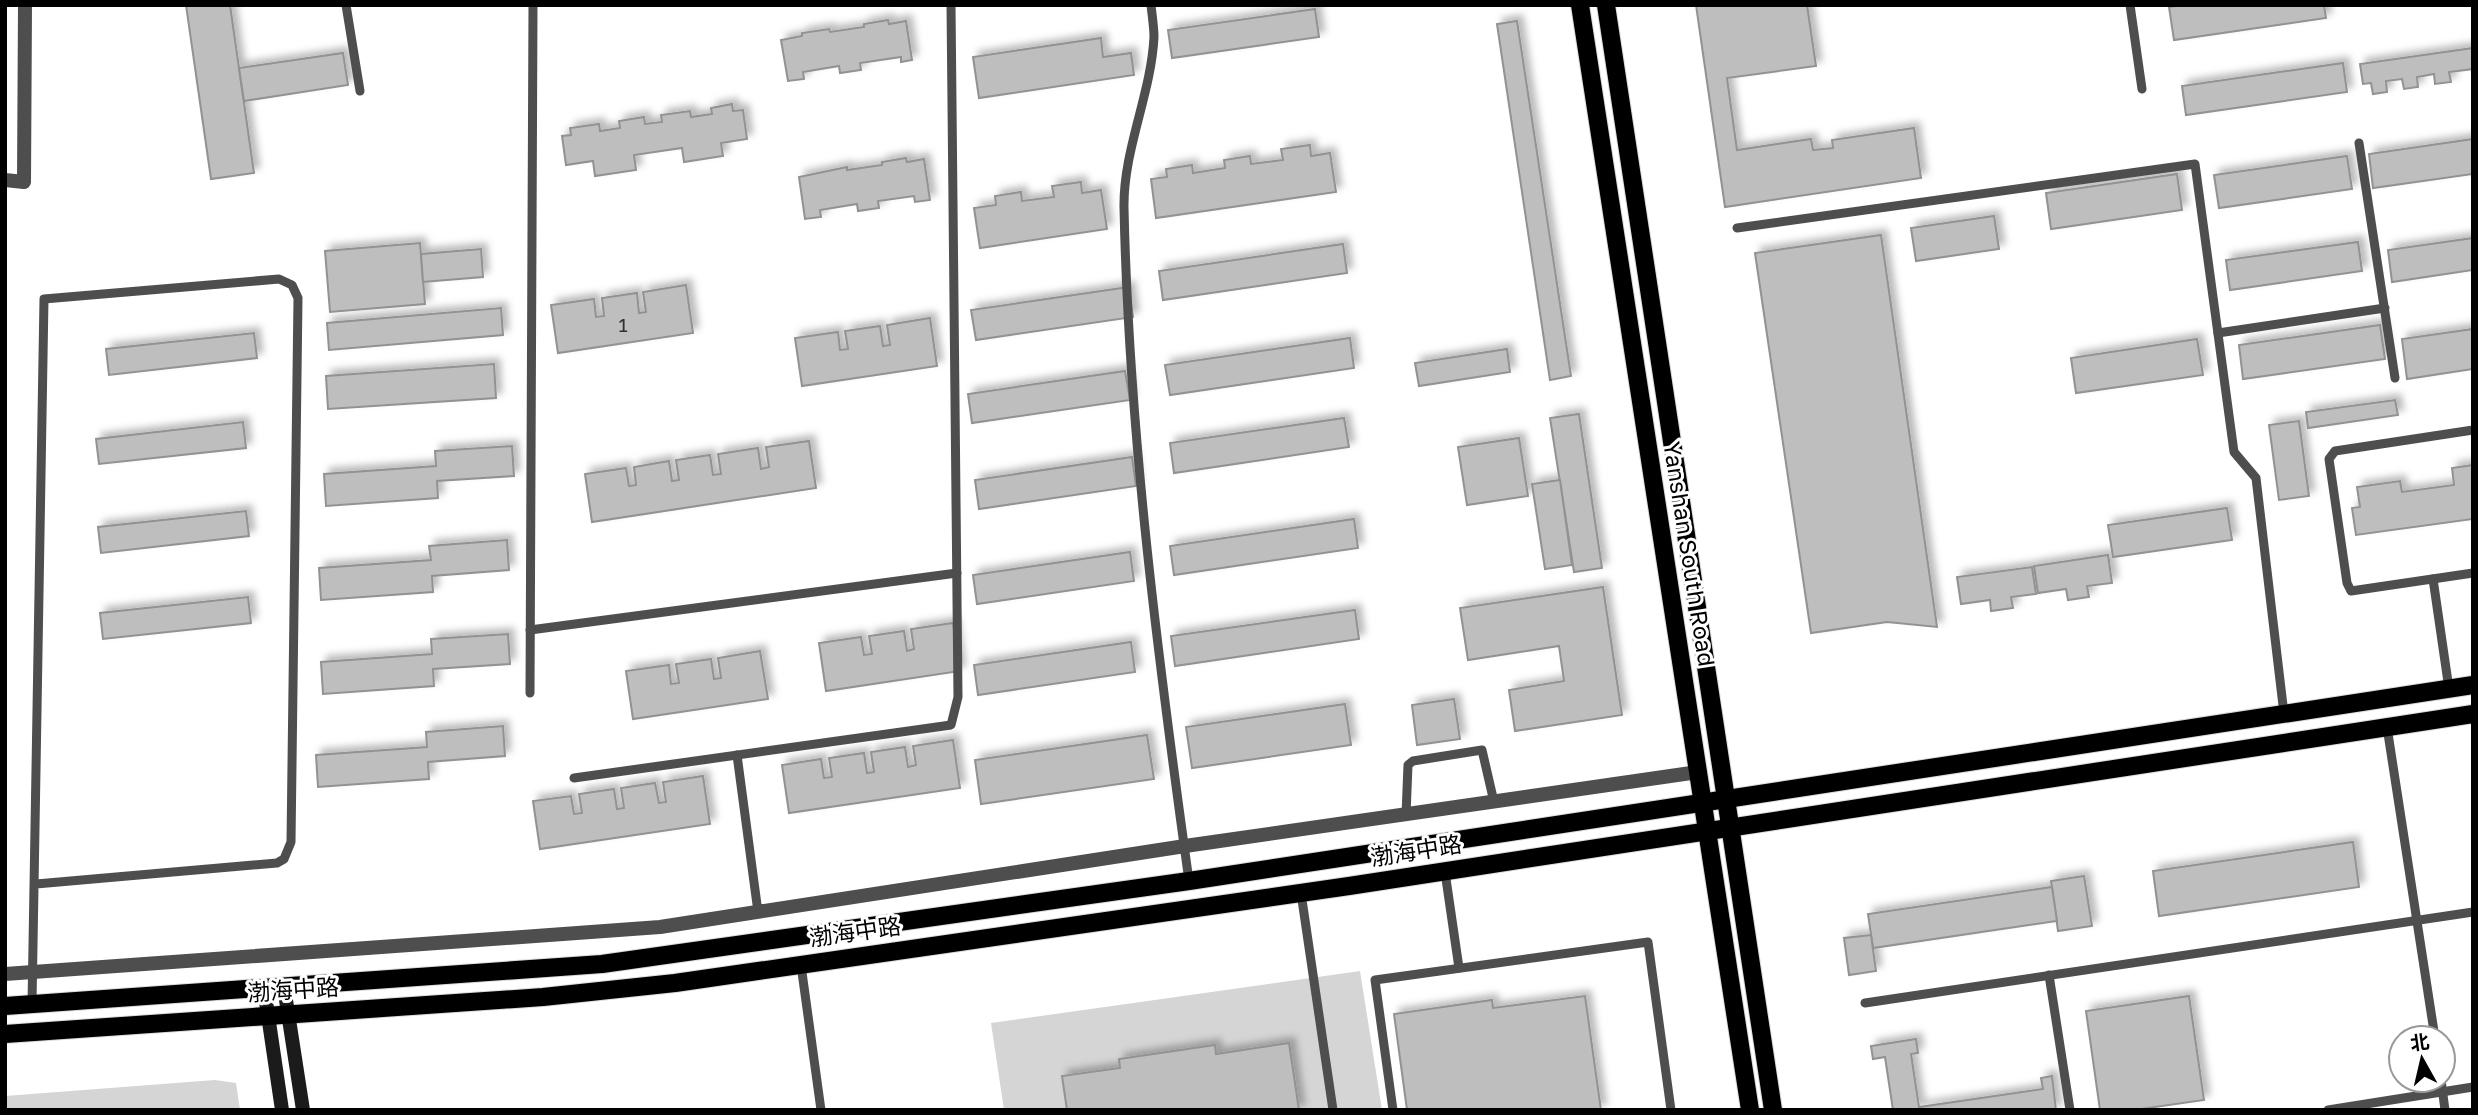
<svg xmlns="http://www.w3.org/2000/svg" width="2478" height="1115" font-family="'Golos Text','Noto Sans SC',sans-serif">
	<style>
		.green { fill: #d5d5d5 }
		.building { fill: #bebebe; stroke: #929292; stroke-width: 2; filter: url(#shadow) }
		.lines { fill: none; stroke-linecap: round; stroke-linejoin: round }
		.primary-casing { stroke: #dbdbdb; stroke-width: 20 }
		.service { stroke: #4e4e4e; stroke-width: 9 }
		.minor { stroke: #4e4e4e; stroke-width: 14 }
		.secondary { stroke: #1b1b1b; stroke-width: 14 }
		.primary { stroke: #000; stroke-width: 18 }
		.labels { text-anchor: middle; stroke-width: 6; stroke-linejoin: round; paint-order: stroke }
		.number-label { font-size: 19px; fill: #303030 }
		.street-label { font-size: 23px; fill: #000; stroke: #fff }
	</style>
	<defs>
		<filter id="shadow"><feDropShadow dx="5.5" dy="-5.5" stdDeviation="3.5" flood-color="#0004"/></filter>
	</defs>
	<rect width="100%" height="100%" fill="#fff"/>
	<g class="green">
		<polygon points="1360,971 1382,1110 1004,1110 991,1023"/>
		<polygon points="215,1080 236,1083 240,1110 5,1110 5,1096"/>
	</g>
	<g class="building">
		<polygon points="186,5 230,5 254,173 211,179"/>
		<polygon points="1696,5 1807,5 1816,66 1727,78 1737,150 1811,139 1813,150 1833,148 1832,140 1914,128 1921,178 1725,207"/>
		<polygon points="2183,5 2324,5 2326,18 2174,40 2169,7"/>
		<polygon points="1315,9 1319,37 1172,58 1168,30"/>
		<polygon points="888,20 889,24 906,21 912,60 901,62 901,57 860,63 861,70 840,73 839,66 803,72 804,79 788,81 781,40 802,36 802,33 829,29 830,32 864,27 864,24"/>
		<polygon points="1517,21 1571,376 1550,380 1497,24"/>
		<polygon points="1101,38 1103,57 1131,53 1134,75 979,98 973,57"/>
		<polygon points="2473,48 2473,69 2449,72 2451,82 2435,84 2434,74 2417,77 2418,87 2404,89 2402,79 2386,81 2387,92 2373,94 2371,83 2363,84 2360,64"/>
		<polygon points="343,53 348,85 244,101 239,68"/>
		<polygon points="2343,63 2347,92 2186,115 2182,86"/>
		<polygon points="732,104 733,111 743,110 747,139 721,143 723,156 684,162 682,148 634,155 636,170 595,176 593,161 566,165 562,136 571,135 570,128 599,124 600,131 620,128 619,121 644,117 645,124 662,122 661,115 690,111 691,117 712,114 711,108"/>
		<polygon points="2473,139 2473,174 2373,188 2369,154"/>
		<polygon points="1310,145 1311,156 1330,153 1336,192 1156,218 1151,179 1167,177 1166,169 1192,165 1193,173 1225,168 1224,160 1250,156 1251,164 1283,160 1281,149"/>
		<polygon points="2347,156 2352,189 2219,208 2214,175"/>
		<polygon points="906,158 907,162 924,159 930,200 915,202 914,196 878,201 879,208 858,211 857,204 820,210 821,217 805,219 799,177 847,167 847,170 882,165 882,162"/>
		<polygon points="2177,174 2182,210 2051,229 2046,193"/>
		<polygon points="1081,182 1082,193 1101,190 1107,229 980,248 974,208 996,205 995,196 1021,192 1022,201 1054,197 1052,186"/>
		<polygon points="1994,216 1999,249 1916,261 1911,228"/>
		<polygon points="1881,235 1937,627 1887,622 1811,633 1755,253"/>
		<polygon points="2473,238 2473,270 2392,282 2388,250"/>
		<polygon points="2358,242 2362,271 2230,290 2226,260"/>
		<polygon points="420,243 425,304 330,312 325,251"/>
		<polygon points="1343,244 1347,273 1163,300 1159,271"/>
		<polygon points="481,249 483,277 423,282 421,254"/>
		<polygon points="686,285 693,333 558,353 551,305 594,299 596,317 604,316 602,298 637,293 639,313 646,312 643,292"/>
		<polygon points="1129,287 1133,317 976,340 971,310"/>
		<polygon points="501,308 503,335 329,350 327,323"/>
		<polygon points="930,318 937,366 802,386 795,338 838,332 840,350 848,349 845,331 880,326 883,346 890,345 887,325"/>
		<polygon points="2380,325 2385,359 2243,379 2239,345"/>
		<polygon points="2473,329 2473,369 2407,379 2402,339"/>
		<polygon points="254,333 257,358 109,375 106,349"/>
		<polygon points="1350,338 1354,368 1170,395 1165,365"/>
		<polygon points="2197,339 2203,375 2076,393 2071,358"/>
		<polygon points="1507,349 1510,372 1419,386 1415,363"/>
		<polygon points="494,364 496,398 328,409 326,376"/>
		<polygon points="1125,371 1130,400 972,423 968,394"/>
		<polygon points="2395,400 2398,415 2308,428 2306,412"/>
		<polygon points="1579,414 1602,568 1574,572 1550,418"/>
		<polygon points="1344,418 1349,447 1174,473 1170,443"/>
		<polygon points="2299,421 2309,496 2279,500 2269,425"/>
		<polygon points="243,422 246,448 99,464 96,439"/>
		<polygon points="1519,438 1528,496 1467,505 1458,447"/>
		<polygon points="809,441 816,488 592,522 585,474 626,468 629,486 636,485 634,467 669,461 672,481 679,480 676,460 710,455 713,475 721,474 718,454 758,448 761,469 769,467 766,447"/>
		<polygon points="512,446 514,476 437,481 438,498 326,506 324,474 436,466 435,451"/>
		<polygon points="1132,457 1136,486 979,509 975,480"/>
		<polygon points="2473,465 2473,519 2356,535 2352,508 2360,507 2357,487 2400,481 2402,492 2454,485 2452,468"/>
		<polygon points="1560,480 1572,565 1545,569 1532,484"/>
		<polygon points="2227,508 2232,540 2113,557 2108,525"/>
		<polygon points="246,511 249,536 101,553 98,527"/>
		<polygon points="1354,519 1358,548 1174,575 1170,546"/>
		<polygon points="507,540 509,570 432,576 433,592 321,600 319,568 431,560 429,546"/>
		<polygon points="1130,552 1134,581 977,604 973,575"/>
		<polygon points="2108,555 2112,583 2087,586 2089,597 2068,600 2066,589 2038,593 2034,566"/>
		<polygon points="2032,567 2036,594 2011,597 2013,608 1991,611 1990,600 1961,604 1957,577"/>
		<polygon points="1603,587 1622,715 1515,731 1509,690 1564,681 1559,646 1468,660 1460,608"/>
		<polygon points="248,597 251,623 103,639 100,613"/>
		<polygon points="1355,610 1359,639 1175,666 1171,636"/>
		<polygon points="953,623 960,671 826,691 819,643 861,637 864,655 872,654 869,636 904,631 907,651 914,649 911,629"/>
		<polygon points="508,634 510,664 433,669 434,686 323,694 321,662 432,654 431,639"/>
		<polygon points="1131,642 1135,672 978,695 974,665"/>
		<polygon points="760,651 768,699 633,719 626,671 669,665 671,684 679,683 676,664 711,659 714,679 721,678 718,658"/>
		<polygon points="1454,699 1460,739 1417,745 1412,705"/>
		<polygon points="1345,704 1351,745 1192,768 1186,727"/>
		<polygon points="503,726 505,756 428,762 429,779 318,787 316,755 427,747 426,732"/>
		<polygon points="1147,735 1154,779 981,804 975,760"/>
		<polygon points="953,740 960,788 789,813 782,765 821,759 824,778 832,777 829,758 864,753 867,773 874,772 871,752 905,747 908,767 916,765 913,746"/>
		<polygon points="703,776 710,824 540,849 533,801 571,796 574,814 582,813 579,794 614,789 617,809 624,808 621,788 655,783 659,803 666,802 663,782"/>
		<polygon points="2353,842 2359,887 2159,916 2153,871"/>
		<polygon points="2084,876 2092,926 2058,931 2051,881"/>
		<polygon points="2052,887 2057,921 1873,948 1868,914"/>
		<polygon points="1871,935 1876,971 1849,975 1844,938"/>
		<polygon points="1585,996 1601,1110 1407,1110 1394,1014 1492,1000 1493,1008"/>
		<polygon points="2189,996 2204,1100 2134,1110 2100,1110 2086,1011"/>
		<polygon points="1916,1039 1918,1053 1911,1054 1919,1107 2043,1089 2041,1078 2052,1076 2056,1110 1893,1110 1885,1057 1873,1059 1871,1046"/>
		<polygon points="1289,1043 1299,1110 1067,1110 1062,1076 1120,1068 1119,1059 1215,1045 1216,1054"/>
	</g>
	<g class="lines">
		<g class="primary-casing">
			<g id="primary">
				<polyline points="1580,5 1750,1110"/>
				<polyline points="1606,5 1773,1110"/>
				<polyline points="5,1006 602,964 1189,881 2473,685"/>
				<polyline points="5,1034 543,997 675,983 1349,886 2473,714"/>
			</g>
		</g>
		<g class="service">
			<polyline points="346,5 360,91"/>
			<path d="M1151,5C1152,15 1154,27 1154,37C1151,95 1123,150 1124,208C1129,434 1158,658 1189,881"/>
			<polyline points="2130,5 2142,89"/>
			<polyline points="2359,143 2395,378"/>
			<polyline points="1737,228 2195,164 2234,452 2256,478 2284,714"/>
			<polyline points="2218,333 2385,308"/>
			<polyline points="2473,430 2335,451 2329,459 2347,583 2351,591 2473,573"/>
			<polyline points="2433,579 2449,689"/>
			<polyline points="530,630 957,573"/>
			<polyline points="530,693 533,5"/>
			<polyline points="2387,727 2435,1038"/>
			<polyline points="737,755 758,912"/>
			<polyline points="574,778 951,725 958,697 951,5"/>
			<polyline points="1406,815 1408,765 1413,761 1482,750 1494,802"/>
			<polyline points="1445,872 1459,968"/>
			<polyline points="1301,893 1333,1110"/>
			<polyline points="801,965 821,1110"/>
			<polyline points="2049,975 2070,1110"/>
			<polyline points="1865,1003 2473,912"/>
			<polyline points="32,1004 44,299 279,279 292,285 298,298 291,842 284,859 277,863 36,884"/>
			<polyline points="2441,1080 2445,1110"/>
			<polyline points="1393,1110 1375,980 1648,942 1671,1110"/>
			<polyline points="2328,1110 2473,1087"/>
		</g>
		<g class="minor">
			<polyline points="5,180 24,182 25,5"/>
			<polyline points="5,974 660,927 1185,846 1698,772"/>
		</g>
		<g class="secondary">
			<polyline points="284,987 303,1110"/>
			<polyline points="264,988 282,1110"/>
		</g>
		<use href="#primary" class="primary"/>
	</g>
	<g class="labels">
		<g class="number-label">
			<text x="623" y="332">1</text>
		</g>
		<g class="street-label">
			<text transform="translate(1689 554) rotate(81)" y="8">Yanshan South Road</text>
			<text transform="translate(1416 851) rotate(-9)" y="8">渤海中路</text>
			<text transform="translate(855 932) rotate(-8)" y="8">渤海中路</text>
			<text transform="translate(293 990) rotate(-4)" y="8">渤海中路</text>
		</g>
	</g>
	<rect width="2478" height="1115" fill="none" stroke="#000000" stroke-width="14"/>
	<g transform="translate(2422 1059) rotate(352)"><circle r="33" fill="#ffffff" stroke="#999999" stroke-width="2"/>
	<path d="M0-5L12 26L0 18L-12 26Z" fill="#000000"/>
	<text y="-10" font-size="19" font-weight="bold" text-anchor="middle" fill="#000000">北</text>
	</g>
</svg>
